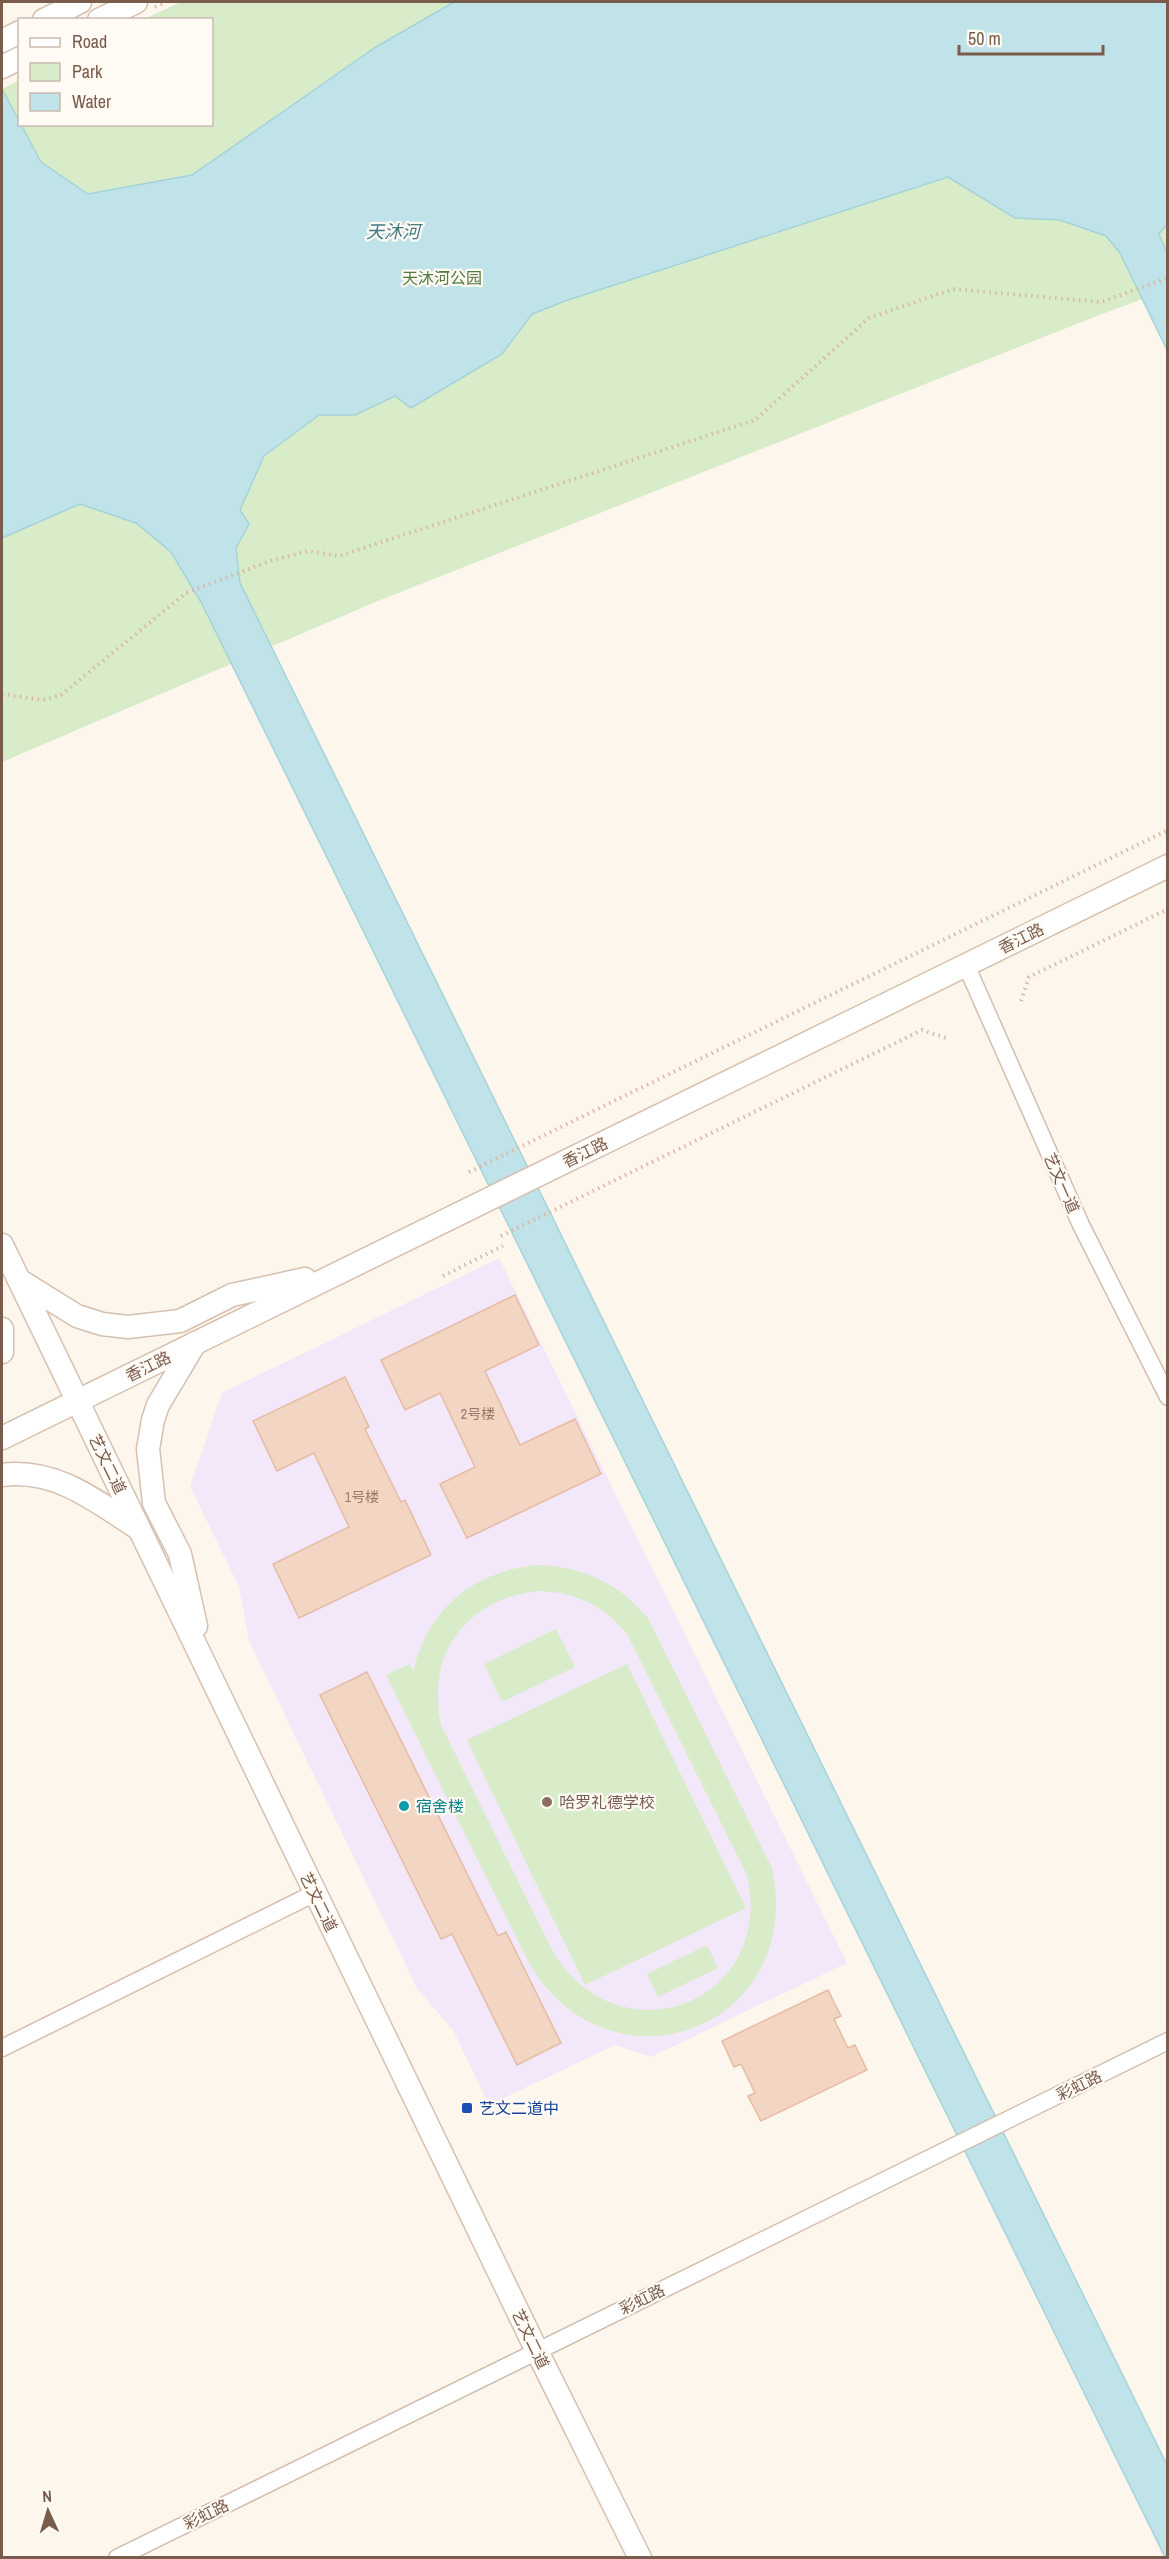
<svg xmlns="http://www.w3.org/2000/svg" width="1169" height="2559" font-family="'Archivo Narrow','Noto Sans SC',sans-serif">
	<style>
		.education { fill: #f3e8fa }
		.green { fill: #d8ecc9; fill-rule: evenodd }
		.water { fill: #bfe3e8; stroke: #a5d3da; stroke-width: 1.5 }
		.building { fill: #f3d5c3; stroke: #e6bba3; stroke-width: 1.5 }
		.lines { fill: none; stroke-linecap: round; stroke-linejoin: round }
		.street-casing { stroke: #d1beb0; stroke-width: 19 }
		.secondary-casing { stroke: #d6c0b0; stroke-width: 25 }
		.path { stroke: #d9b8a5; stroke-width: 4; stroke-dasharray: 1.5 4.5; stroke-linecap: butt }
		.street { stroke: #fff; stroke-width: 16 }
		.secondary { stroke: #fff; stroke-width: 22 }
		.education-dot { fill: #8d6e63; stroke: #fffaf3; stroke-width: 2 }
		.culture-dot { fill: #0f9aa8; stroke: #fffaf3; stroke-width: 2 }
		.transit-dot { fill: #1a4fb4; stroke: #fffaf3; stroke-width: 2 }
		.labels { text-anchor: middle; stroke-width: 4.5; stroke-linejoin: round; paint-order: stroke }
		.number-label { font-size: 14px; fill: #987a6a }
		.park-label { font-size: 16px; fill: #537a41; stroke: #fffaf3 }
		.street-label { font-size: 16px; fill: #7a5c4d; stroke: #fffaf3 }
		.education-label { font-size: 16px; fill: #785e54; stroke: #fffaf3; text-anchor: start }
		.culture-label { font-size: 16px; fill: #0d838f; stroke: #fffaf3; text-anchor: start }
		.transit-label { font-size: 16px; fill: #164399; stroke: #fffaf3; text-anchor: start }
		.water-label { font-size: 18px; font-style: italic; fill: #437c86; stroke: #fffaf3 }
	</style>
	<rect width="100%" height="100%" fill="#fdf6ec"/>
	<polygon class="education" points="499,1258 847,1963 651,2057 615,2045 489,2105 453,2030 417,1988 249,1641 239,1587 190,1486 222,1393"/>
	<g class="green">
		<polygon points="181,2 1167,2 1167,290 1102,314 373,603 2,762 2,89 19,80 20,124 212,124 212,20 144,19"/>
		<path d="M536,1565C583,1566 618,1583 648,1618L772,1868C806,2026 614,2102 530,1965L386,1675L410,1664L413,1671C429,1608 473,1572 536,1565ZM537,1591C575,1592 603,1605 627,1634L747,1875C776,2002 621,2063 553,1952L441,1725C426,1654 465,1600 537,1591Z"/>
		<polygon points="556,1629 575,1667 502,1702 484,1664"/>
		<polygon points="627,1664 746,1908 585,1985 467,1740"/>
		<polygon points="707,1945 718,1968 658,1997 647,1974"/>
	</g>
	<polygon class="water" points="454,2 1167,2 1168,223 1159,234 1167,253 1167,350 1120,253 1106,236 1060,220 1015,218 948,177 565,301 532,314 502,354 411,408 395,396 355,415 319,415 264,456 240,510 249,524 236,548 240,583 1167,2465 1167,2557 1165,2557 201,602 171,552 136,523 80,504 2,538 2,89 41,162 88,194 192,175 376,47"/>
	<g class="building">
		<polygon points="515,1295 539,1345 485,1371 520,1445 575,1419 601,1474 467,1538 440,1484 475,1467 440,1393 405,1410 381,1360"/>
		<polygon points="345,1377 369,1427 365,1429 401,1502 405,1500 431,1555 299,1618 273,1564 349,1527 314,1453 277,1471 253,1421"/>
		<polygon points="367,1672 498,1936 506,1932 561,2043 517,2065 452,1934 441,1939 320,1695"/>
		<polygon points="828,1990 841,2016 834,2019 848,2048 855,2045 867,2070 761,2121 748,2096 755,2093 741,2064 734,2067 722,2041"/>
	</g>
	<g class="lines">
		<g class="street-casing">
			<g id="street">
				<polyline points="966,965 1081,1225 1168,1397"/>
				<polyline points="2,2048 315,1893"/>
				<polyline points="117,2558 1168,2041"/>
			</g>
		</g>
		<g class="secondary-casing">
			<g id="secondary">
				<polyline points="44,20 80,2"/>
				<polyline points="99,20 136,2"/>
				<polyline points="2,41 20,32"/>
				<polyline points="2,67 20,58"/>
				<polyline points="2,1245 537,2351 640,2558"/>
				<polyline points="19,1280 77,1316 102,1324 128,1327 180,1321 232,1295 305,1279"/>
				<polyline points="2,1329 2,1352"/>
				<polyline points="195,1343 158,1405 153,1420 148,1449 154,1503 180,1554 196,1626"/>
				<polyline points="2,1438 1168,866"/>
				<path d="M2,1475C56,1468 96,1501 139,1529"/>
			</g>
		</g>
		<g class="path">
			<polyline points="155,7 166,2"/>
			<polyline points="2,694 43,700 61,695 186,593 270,561 308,551 339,556 755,420 869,318 953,289 1101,302 1168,278"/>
			<polyline points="1021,1001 1029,977 1168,909"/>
			<polyline points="469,1172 1168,830"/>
			<polyline points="501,1236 922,1030 946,1038"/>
			<polyline points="443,1276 503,1246"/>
		</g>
		<use href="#street" class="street"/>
		<use href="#secondary" class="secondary"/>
	</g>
	<circle class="education-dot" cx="547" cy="1802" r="6"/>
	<circle class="culture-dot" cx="404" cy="1806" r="6"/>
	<rect class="transit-dot" x="461" y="2102" width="12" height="12" rx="3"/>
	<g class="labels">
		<g class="number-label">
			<text x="478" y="1419">2号楼</text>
			<text x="362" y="1502">1号楼</text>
		</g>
		<g class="park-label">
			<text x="442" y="284">天沐河公园</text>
		</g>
		<g class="street-label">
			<text transform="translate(1021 938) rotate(-26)" y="6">香江路</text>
			<text transform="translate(585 1152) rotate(-26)" y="6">香江路</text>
			<text transform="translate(1062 1183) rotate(66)" y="6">艺文一道</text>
			<text transform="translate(148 1366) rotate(-26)" y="6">香江路</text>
			<text transform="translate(108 1464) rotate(64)" y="6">艺文二道</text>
			<text transform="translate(319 1902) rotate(64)" y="6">艺文二道</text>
			<text transform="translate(1079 2085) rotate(-26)" y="6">彩虹路</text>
			<text transform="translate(642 2299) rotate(-26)" y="6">彩虹路</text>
			<text transform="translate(531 2339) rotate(64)" y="6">艺文二道</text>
			<text transform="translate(206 2514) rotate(-26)" y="6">彩虹路</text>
		</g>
		<g class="education-label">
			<text x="559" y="1808">哈罗礼德学校</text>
		</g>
		<g class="culture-label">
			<text x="416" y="1812">宿舍楼</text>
		</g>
		<g class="transit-label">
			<text x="479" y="2114">艺文二道中</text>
		</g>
		<g class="water-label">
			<text x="393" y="238">天沐河</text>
		</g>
	</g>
	<rect width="1169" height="2559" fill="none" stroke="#7a5c4d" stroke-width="6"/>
	<rect x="18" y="18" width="195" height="108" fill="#fffaf3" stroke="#cabbb1" stroke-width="1.5"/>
	<rect x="30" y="38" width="30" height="9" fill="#ffffff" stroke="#cabbb1" stroke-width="1.5"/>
	<text x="72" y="48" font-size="18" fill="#7a5c4d">Road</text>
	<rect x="30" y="63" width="30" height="18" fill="#d8ecc9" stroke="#cabbb1" stroke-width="1.5"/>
	<text x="72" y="78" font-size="18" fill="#7a5c4d">Park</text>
	<rect x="30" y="93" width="30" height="18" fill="#bfe3e8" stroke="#cabbb1" stroke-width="1.5"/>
	<text x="72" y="108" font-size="18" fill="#7a5c4d">Water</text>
	<g transform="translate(48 2511) rotate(356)" stroke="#fffaf3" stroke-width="4.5" paint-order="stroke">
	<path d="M0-4.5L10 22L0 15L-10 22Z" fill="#7a5c4d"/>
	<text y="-9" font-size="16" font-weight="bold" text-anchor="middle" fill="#7a5c4d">N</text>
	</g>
	<path d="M959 45v9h144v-9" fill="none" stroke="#7a5c4d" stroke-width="3"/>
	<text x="968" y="45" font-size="18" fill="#7a5c4d" stroke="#fffaf3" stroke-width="4.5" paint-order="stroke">50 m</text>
</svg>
